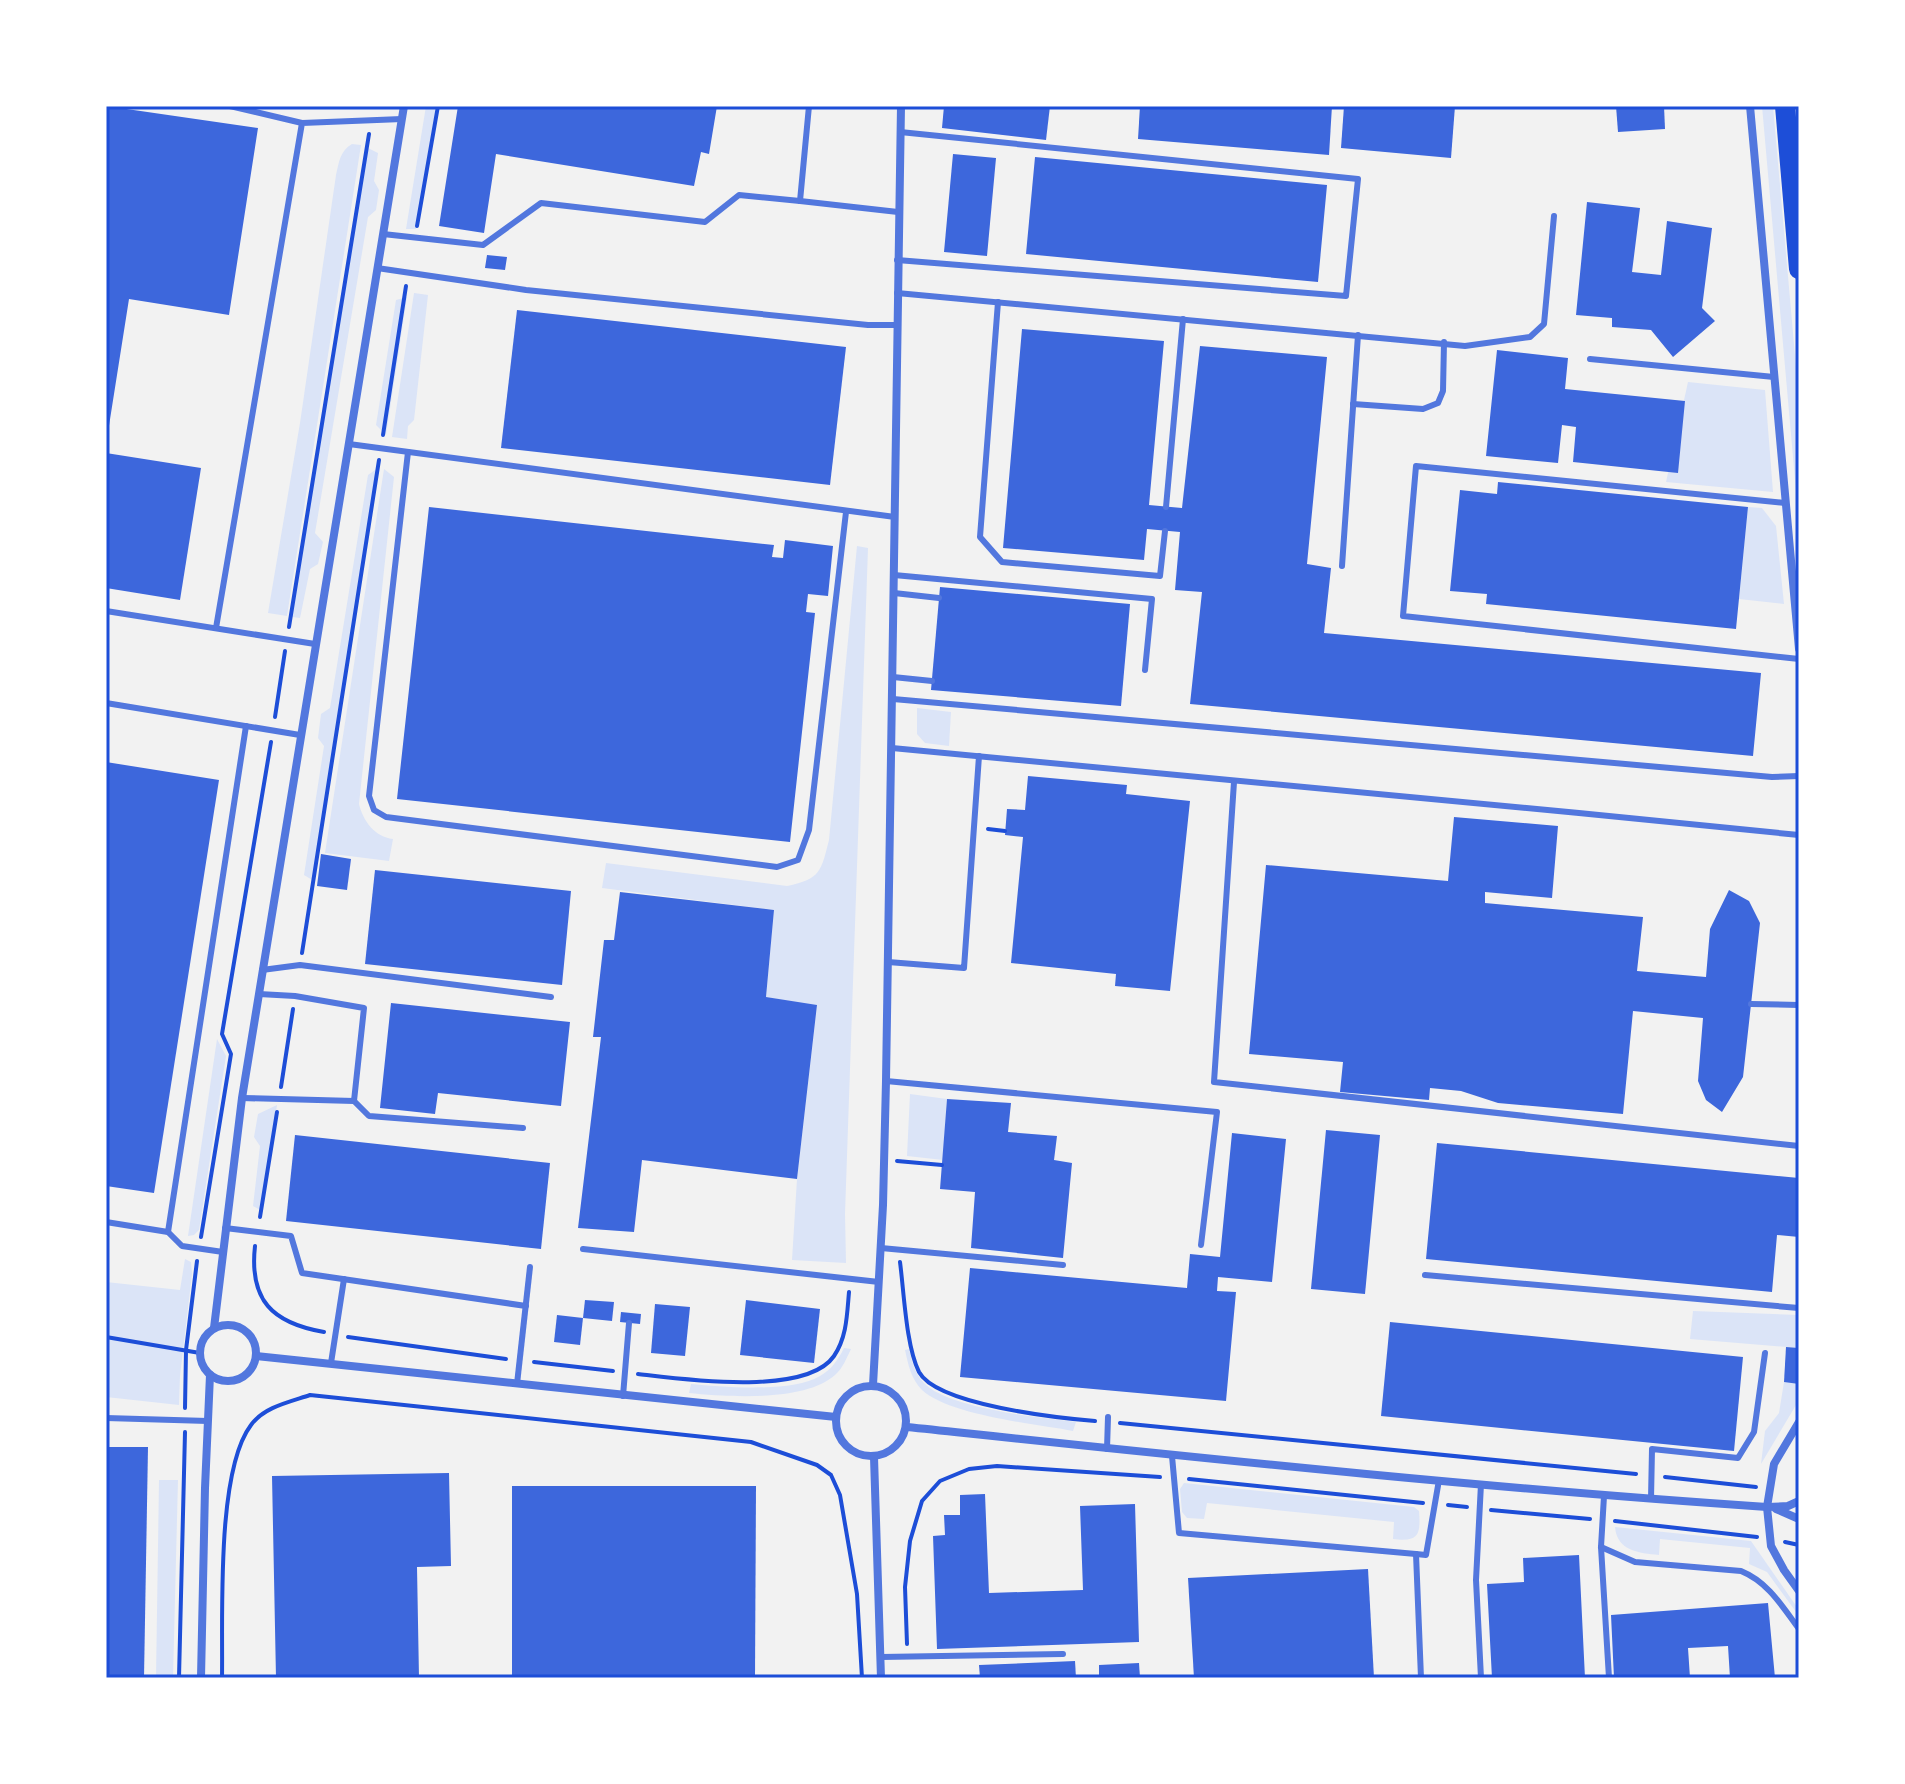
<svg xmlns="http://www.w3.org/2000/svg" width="1905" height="1784" font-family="'PT Sans Narrow',sans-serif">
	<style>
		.green { fill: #dbe4f7 }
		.building { fill: #3d67dc }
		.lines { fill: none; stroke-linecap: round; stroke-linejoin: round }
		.path { stroke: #1d4ed8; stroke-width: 4 }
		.service { stroke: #5277de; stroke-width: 6 }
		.minor { stroke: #5277de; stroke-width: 8 }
		.primary { stroke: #1d4ed8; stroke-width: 20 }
		.neatline { fill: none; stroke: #1d4ed8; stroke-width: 3 }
	</style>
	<rect width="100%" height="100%" fill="#f2f2f2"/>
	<g class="green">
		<polygon points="426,106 436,106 416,229 406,229"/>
		<polygon points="1762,106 1773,106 1799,401 1799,525"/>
		<path d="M352,144L361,145L287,616L268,613L300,423L336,175C339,162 340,151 352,144Z"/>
		<polygon points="368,148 378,153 374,181 379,190 376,210 368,217 315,533 323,542 318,564 310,569 300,618 292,617"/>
		<polygon points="414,293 428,295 414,420 408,426 407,439 392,437"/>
		<polygon points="407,297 386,435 376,425 396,300"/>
		<polygon points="1688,382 1765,390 1773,492 1666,482"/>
		<polygon points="378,468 314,881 304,875 324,746 318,738 321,714 330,708 368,475"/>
		<path d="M384,469L394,477L359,804C363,821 375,837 393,839L389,861L325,853Z"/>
		<polygon points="1748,507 1762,508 1776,526 1784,604 1739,599"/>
		<path d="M857,546L868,548L845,1214L846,1263L792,1260L797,1179L817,1006L766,997L774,910L602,888L606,863L787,886C821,879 821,871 829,840Z"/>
		<polygon points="917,708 951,712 949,746 925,743 917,734"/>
		<polygon points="217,1039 226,1056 199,1230 194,1235 188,1236"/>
		<polygon points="910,1094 947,1099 943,1160 907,1156"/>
		<polygon points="277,1105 262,1211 253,1206 260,1146 254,1137 258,1114"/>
		<polygon points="185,1259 191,1262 192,1274 180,1376 179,1405 106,1397 106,1282 180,1290"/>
		<polygon points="1693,1311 1799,1315 1799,1348 1690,1339"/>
		<path d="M844,1348L851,1349C846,1359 843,1368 835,1375C805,1402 728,1397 689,1393L691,1384C723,1387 792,1393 820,1376C831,1370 838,1360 844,1348Z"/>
		<path d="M909,1349C912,1362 915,1374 924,1383C947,1408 1041,1418 1076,1422L1073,1431C1035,1424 949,1415 922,1390C911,1379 908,1364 905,1350Z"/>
		<polygon points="1784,1382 1799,1382 1799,1400 1761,1464 1765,1431 1779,1413"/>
		<polygon points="159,1480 178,1480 173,1678 156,1678"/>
		<path d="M1184,1483L1414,1507L1419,1511C1421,1536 1418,1542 1393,1539L1394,1522L1207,1503L1204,1519L1187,1518L1182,1512L1180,1489Z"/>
		<path d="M1615,1527L1751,1541L1799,1610V1616L1767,1572L1749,1564L1750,1548L1660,1539L1659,1555C1639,1553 1617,1551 1615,1527Z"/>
	</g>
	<g class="building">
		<polygon points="106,106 258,128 229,315 129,299 108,432"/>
		<polygon points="458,106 717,106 709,154 701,152 694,186 496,154 484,233 439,226"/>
		<polygon points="944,106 1050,106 1046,140 942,128"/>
		<polygon points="1140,106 1332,106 1329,155 1138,139"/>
		<polygon points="1344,106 1455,106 1451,158 1341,148"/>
		<polygon points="1616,106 1664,106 1665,129 1618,132"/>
		<polygon points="953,154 996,158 987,256 944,252"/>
		<polygon points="1035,157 1327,185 1318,282 1026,254"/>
		<polygon points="1587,202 1640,208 1632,272 1661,275 1667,221 1712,228 1702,308 1715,321 1673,357 1651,330 1612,327 1612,318 1576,315"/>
		<polygon points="487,255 507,257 505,270 485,268"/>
		<polygon points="517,310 846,347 830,485 501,448"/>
		<polygon points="1022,329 1164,341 1149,505 1182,508 1200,346 1327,357 1307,564 1331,568 1324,633 1761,673 1753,756 1190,704 1202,592 1175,590 1180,532 1147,529 1144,560 1003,548"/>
		<polygon points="1497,350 1568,358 1565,389 1685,401 1678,473 1573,462 1576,427 1562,425 1558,463 1486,456"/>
		<polygon points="106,453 201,468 180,600 106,588"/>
		<polygon points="1498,482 1748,507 1736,629 1486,604 1487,594 1450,591 1460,490 1497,494"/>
		<polygon points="429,507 774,545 772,557 783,558 785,540 833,546 828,596 808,594 806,612 815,613 790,842 397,799"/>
		<polygon points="940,587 1130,604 1121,706 931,690"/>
		<polygon points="106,762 219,780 154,1193 106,1186"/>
		<polygon points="1028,776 1127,785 1126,794 1190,801 1170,991 1115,986 1116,974 1011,963 1023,837 1005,835 1007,809 1025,810"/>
		<polygon points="1454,817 1558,826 1552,898 1485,892 1485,903 1643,917 1637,971 1706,977 1710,929 1729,890 1749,901 1760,923 1743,1077 1722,1112 1706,1100 1698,1081 1703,1018 1633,1011 1623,1114 1498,1103 1461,1091 1430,1088 1429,1100 1340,1092 1343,1062 1249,1054 1266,865 1448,881"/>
		<polygon points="321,854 351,859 347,890 317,886"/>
		<polygon points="375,870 571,891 562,985 365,964"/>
		<polygon points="620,892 774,910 766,997 817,1005 797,1179 642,1160 634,1232 578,1228 601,1037 593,1037 604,940 614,940"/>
		<polygon points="391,1003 570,1022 561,1106 438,1093 435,1114 380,1108"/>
		<polygon points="947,1099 1011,1103 1008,1132 1057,1136 1054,1160 1072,1163 1063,1258 971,1248 975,1192 940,1189"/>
		<polygon points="1326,1130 1380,1135 1365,1294 1311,1289"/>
		<polygon points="1232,1133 1286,1139 1272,1282 1218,1277 1217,1291 1236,1292 1226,1401 960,1377 970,1268 1187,1288 1190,1254 1220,1257"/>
		<polygon points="295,1135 550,1163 541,1249 286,1221"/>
		<polygon points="1437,1143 1799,1178 1799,1237 1777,1235 1772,1292 1426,1259"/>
		<polygon points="585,1300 614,1302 612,1321 583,1318"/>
		<polygon points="746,1300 820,1309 814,1363 740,1355"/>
		<polygon points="655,1304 690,1307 685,1356 651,1353"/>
		<polygon points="621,1312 641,1314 640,1324 620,1322"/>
		<polygon points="557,1315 583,1318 580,1345 554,1342"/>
		<polygon points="1390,1322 1743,1357 1734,1451 1381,1416"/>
		<polygon points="1786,1347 1799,1348 1799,1384 1784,1382"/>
		<polygon points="106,1447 148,1447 144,1678 106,1678"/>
		<polygon points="449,1473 451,1566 417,1567 419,1678 276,1678 272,1476"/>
		<polygon points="512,1486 756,1486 755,1678 512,1676"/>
		<polygon points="985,1494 989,1593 1083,1590 1080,1506 1135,1504 1139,1642 937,1649 933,1536 945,1535 944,1515 960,1515 960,1495"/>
		<polygon points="1579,1555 1585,1678 1492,1678 1487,1584 1524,1582 1523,1558"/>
		<polygon points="1368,1569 1374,1678 1194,1678 1188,1578"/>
		<polygon points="1768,1603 1775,1678 1730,1678 1728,1646 1688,1648 1690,1678 1614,1678 1611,1615"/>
		<polygon points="1075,1661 1076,1678 980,1678 979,1665"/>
		<polygon points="1139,1663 1140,1678 1099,1678 1099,1665"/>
	</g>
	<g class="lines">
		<g class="path">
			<polyline points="417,226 438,106"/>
			<polyline points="383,435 406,286"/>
			<polyline points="289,627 369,134"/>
			<polyline points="275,717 285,651"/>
			<polyline points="988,829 1005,831"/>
			<polyline points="302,953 379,460"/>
			<polyline points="281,1087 293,1009"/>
			<polyline points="897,1161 942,1165"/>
			<polyline points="260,1217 277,1112"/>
			<polyline points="201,1237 231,1054 222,1034 271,742"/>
			<path d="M255,1246C249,1300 272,1323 324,1332"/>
			<path d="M900,1262C904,1292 906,1346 919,1372C937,1405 1058,1418 1095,1421"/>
			<polyline points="106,1337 200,1353"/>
			<polyline points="348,1337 506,1359"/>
			<polyline points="534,1362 613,1371"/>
			<path d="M638,1374C681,1379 806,1397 834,1356C847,1337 847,1314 849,1292"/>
			<polyline points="185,1408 186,1350 197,1261"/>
			<polyline points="1120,1423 1636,1474"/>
			<polyline points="1665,1477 1756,1487"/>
			<polyline points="1189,1479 1423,1503"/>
			<polyline points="1448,1505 1467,1507"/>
			<polyline points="1491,1510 1590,1519"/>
			<polyline points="1615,1521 1757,1537"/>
			<polyline points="1785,1542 1799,1545"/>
			<polyline points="907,1644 905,1587 910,1541 922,1501 940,1481 969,1469 997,1466 1160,1477"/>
			<polyline points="179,1678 185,1432"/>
			<path d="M222,1678C223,1617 216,1471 251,1425C264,1407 289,1402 310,1395L751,1442L817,1465L831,1475L840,1495L857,1594L862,1678"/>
		</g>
		<g class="service">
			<polyline points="230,106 302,123"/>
			<polyline points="800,201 898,212"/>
			<polyline points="383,234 483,245 541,203 705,222 739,195 800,201 809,106"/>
			<polyline points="897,260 1346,296 1358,179 900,132"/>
			<polyline points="377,268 526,290 868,325 896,325"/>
			<polyline points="897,293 1465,346 1530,337 1544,324 1554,216"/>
			<polyline points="998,302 980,537 1002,562 1160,576 1165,531"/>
			<polyline points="1590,359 1774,377"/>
			<polyline points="1353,404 1423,409 1438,403 1443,391 1444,342"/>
			<polyline points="349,444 895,517"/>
			<polyline points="408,452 369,796 374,810 386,817 777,867 798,860 809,830 846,512"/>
			<polyline points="1785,503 1416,466 1403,616 1799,659"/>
			<polyline points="1166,507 1183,319"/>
			<polyline points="1342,566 1358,335"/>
			<polyline points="894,575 1152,599 1145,670"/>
			<polyline points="894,593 939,598"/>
			<polyline points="106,611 315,644"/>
			<polyline points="216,628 302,123 402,119"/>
			<polyline points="893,677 932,681"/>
			<polyline points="893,699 1772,777 1799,776"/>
			<polyline points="106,703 300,735"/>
			<path d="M892,748C1195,777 1497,804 1799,835"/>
			<polyline points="1234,782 1214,1082 1799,1146"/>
			<polyline points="888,962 964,968 979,756"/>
			<polyline points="262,970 300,965 551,997"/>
			<polyline points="1751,1004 1799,1005"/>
			<polyline points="886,1081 1217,1112 1201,1245"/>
			<polyline points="242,1098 354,1101 364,1008 295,996 259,994"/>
			<polyline points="354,1101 369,1116 523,1128"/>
			<polyline points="106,1222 168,1232 182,1246 223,1252"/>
			<polyline points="225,1228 291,1236 302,1273 526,1306"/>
			<polyline points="168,1232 246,726"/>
			<polyline points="881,1248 1063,1265"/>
			<polyline points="583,1249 879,1282"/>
			<polyline points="1425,1275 1799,1308"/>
			<polyline points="331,1363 344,1279"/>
			<polyline points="517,1384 530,1267"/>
			<polyline points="623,1396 629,1323"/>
			<polyline points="106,1418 208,1421"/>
			<polyline points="1107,1449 1108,1417"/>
			<polyline points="1172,1456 1179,1533 1416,1554 1426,1555 1439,1480"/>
			<polyline points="1481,1484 1476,1580 1481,1678"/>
			<polyline points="1604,1496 1601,1547 1609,1678"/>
			<polyline points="1651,1499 1652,1449 1738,1458 1754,1432 1765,1353"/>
			<path d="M1601,1547L1635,1562L1741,1571C1768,1582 1782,1606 1799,1629"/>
			<polyline points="1416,1554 1421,1678"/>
			<polyline points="881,1657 1063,1654"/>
		</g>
		<g class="minor">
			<polyline points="1750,106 1799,649"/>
			<circle cx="228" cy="1353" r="28"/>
			<polyline points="214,1328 242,1098 404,106"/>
			<polyline points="256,1356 836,1417"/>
			<polyline points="873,1385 883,1205 886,1081 901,106"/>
			<circle cx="871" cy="1421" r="35"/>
			<polyline points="1799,1422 1774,1464 1767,1507 1771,1546 1784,1570 1799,1591"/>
			<path d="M907,1427C1193,1457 1480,1488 1767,1507L1788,1506L1799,1501"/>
			<polyline points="874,1457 881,1678"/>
			<polyline points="1776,1509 1799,1519"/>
			<polyline points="201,1678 205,1488 210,1375"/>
		</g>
		<polyline class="primary" points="1785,106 1799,269"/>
	</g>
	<rect width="1905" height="1784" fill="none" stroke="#ffffff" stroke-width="216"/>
	<rect x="108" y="108" width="1689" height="1568" class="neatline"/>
</svg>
